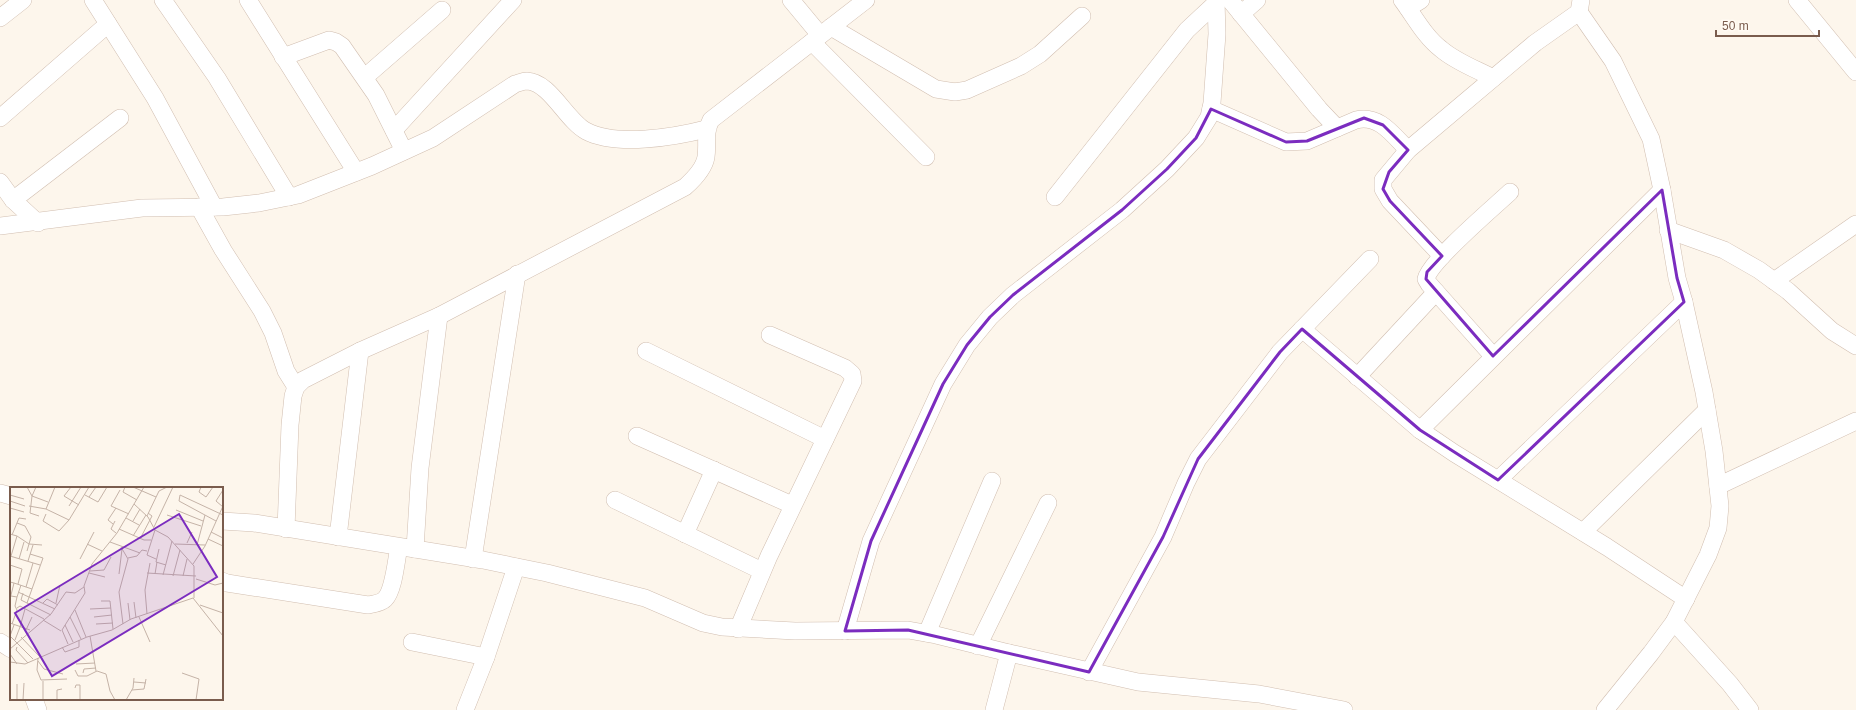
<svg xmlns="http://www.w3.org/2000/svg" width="1856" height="710" font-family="Arial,sans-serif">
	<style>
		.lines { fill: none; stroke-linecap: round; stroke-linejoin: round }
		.minor-casing { stroke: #d1beb0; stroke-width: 18 }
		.minor { stroke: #fff; stroke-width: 17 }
		.marked { fill: none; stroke: #7b2cbf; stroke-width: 3; stroke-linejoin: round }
		.inset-road { fill: none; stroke: #c5b3a7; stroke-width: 1 }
		.view { fill: #7b2cbf; fill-opacity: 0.15; stroke: #7b2cbf; stroke-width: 2 }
		.inset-edge { fill: none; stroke: #7a5c4d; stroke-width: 2 }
	</style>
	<rect width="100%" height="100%" fill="#fdf6ec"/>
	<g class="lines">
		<g class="minor-casing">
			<g id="minor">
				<polyline points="93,0 155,98 214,207"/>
				<polyline points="163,0 217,78 289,197"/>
				<polyline points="248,0 356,172"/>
				<polyline points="791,0 820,35"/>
				<polyline points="1230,0 1319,109 1337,128"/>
				<path d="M1402,0C1414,16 1425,37 1441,49C1456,62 1476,69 1493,78"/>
				<polyline points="1797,0 1856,72"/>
				<polyline points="1408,8 1421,0"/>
				<polyline points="1579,12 1613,61 1651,139 1662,190 1677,278 1684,302 1704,392 1714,451 1720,506 1718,528 1708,555 1674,622 1651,653 1605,710"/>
				<polyline points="1241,14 1257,0"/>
				<polyline points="0,18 23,0"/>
				<polyline points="831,27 936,89 955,92 967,90 1021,66 1040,54 1082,16"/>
				<polyline points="812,42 926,157"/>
				<polyline points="283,57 329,40 336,42 342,46 376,95 404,151"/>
				<polyline points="365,77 442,10"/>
				<path d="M1211,109L1286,142L1307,141L1356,120C1379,114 1393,135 1408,150"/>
				<polyline points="0,118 108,24"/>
				<polyline points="394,130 513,0"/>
				<polyline points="0,182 13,200 38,223"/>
				<polyline points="1055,197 1187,30 1216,3"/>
				<polyline points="13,200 120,118"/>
				<polyline points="199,207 223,250 262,311 273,333 286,371 296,387"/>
				<path d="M0,226L142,208L223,207L259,203L298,195L372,166L433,138L515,84C519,83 523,81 527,81C550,82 566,120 586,131C616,147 675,137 706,129"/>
				<polyline points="1668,230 1724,250 1759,270 1788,291 1832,331 1856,346"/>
				<polyline points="1442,256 1390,201 1383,189 1383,180 1408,150 1535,43 1579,12 1581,0"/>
				<polyline points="1774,281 1856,224"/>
				<polyline points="1302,329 1420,430 1454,453 1607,547 1686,599"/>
				<polyline points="646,351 825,439"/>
				<path d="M1493,356L1429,284L1426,279C1430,261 1493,208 1510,192"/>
				<polyline points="1357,377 1436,292"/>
				<polyline points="1420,430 1662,190"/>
				<polyline points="637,436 792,505"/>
				<polyline points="1498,480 1684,302"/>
				<polyline points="1718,486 1856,421"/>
				<polyline points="0,493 11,496"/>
				<polyline points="615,500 762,571"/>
				<polyline points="222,521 254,523 483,560 547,573 645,598 703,623 722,627 795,631 908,630 936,635 1009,653 1138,682 1259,694 1344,710"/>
				<path d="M286,529L290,425L293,396L296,387L303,380L360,351L439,316L685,187C694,179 704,169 706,157C708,143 704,133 711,120L866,0"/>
				<polyline points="1583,532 1707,410"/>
				<polyline points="685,534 714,470"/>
				<polyline points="338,537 360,351"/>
				<polyline points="415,549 420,468 439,316"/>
				<polyline points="473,559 517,274"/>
				<path d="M222,581L227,583L368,605C374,604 381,603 385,599C394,590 396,560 399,547"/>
				<polyline points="1674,622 1730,684 1750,710"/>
				<polyline points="738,629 769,556 853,381 852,374 845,368 770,335"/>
				<polyline points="845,631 871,541 943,384 967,345 990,317 1013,295 1122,210 1167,169 1196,138 1209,117 1212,103 1217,34 1216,0"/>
				<polyline points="927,633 992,481"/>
				<polyline points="0,642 11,649"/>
				<polyline points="412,642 486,657"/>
				<polyline points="978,646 1048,503"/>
				<polyline points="1089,672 1163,537 1186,483 1198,459 1280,352 1370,259"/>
				<polyline points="34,699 38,710"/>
				<polyline points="465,710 486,657 516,567"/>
				<polyline points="994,710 1009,653"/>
			</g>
		</g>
		<use href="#minor" class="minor"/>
	</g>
	<path class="marked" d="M1211,109L1286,142L1307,141L1364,118L1383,125L1408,150L1389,172L1383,189L1390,201L1442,256L1427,272L1426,279L1493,356L1662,190L1677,278L1684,302L1498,480L1420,430L1302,329L1280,352L1198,459L1163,537L1089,672L908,630L845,631L871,541L943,384L967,345L990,317L1013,295L1122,210L1167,169L1196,138Z"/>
	<g transform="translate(10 487)">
		<rect width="213" height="213" fill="#fdf6ec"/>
		<path class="inset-road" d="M17,0L22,9L20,26L29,29M26,0L22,9L38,15M45,0L36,22L59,33L79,0M61,0L54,9L69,18M115,0L113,5L127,13M123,0L146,10M191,0L189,5L196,10L203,0M110,3L101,19L119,27M0,8L14,12M75,8L88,15L97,0M79,10L86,0M0,14L15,19M124,17L138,30L145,43L158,50L184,79V111M19,19L36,22M59,19L71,0M213,20L206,14L213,3M0,21L14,25M166,23L193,34M36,27L33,34L49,44L59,33M157,28L191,39M137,29L149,4L157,0M116,31L129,38M105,34L101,42L106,46M123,34L130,22M206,34L169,14L170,8L213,28M7,36L15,39L21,50L17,64M103,37L98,33L106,21M144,40L163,0M109,42L134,53H141M145,43L137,68L146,72M201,45L213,51M0,47L7,49L1,69M2,48L9,31L16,32M7,49L19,57L32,58M123,49L136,28M130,52L142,29L138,26M198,52L213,59M100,55L130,66M177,56L182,45M77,57L92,64M165,57L195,58M187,58L195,28M111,60L118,72L109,105L113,137M149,62L146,75L156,78M0,69L30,78M118,71L127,69L132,63L137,64M9,72L14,55M70,72L84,45M18,74L23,58M183,77L195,59L213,19M0,78L12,82L8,97M80,84L94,83L101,70M79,86L95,90M137,86L186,89M109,87L112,62M145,87L147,75M153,88L162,54M163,89L170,63M173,89L177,72M186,92L205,98L213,96M0,95L4,96L0,112M4,96L22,102M16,100L23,76M8,105L45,122M13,106L11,113L41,128M1,109L7,110L11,98M91,114H100L103,142M124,115L126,131M17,116L33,71L20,67M33,116L37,112L48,118M46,116L50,98M118,116L120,133M190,118L213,126M7,121L10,119L34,132M80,122L101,121M65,123L76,150M137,127L135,103L140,76M60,130L71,152M84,130L102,128M129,130L140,155M33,133L51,144M0,136L20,143M2,137L7,123L5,119L7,110M86,137L103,136M4,138L0,149L23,172M55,138L63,155M10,140L15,122M16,143L22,130M80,149L86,184M11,150L30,170M5,153L10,140M58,157L52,143L75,106L74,99L82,77L107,46L134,0M7,160L6,163L18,176M52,160L55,165L69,160V153M0,162L41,127L56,105L65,106L74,100M0,167L7,177M28,171L27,183L31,193L57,192M28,174L34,182L53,187M0,175L15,177L77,150L102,143L121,132L183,111L213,149M66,177L85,176M65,183L68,189H77L87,184L96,187L100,204L105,213M73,186L74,182L86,181M172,186L189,192L186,213M33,194V213M124,195L136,196M65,201L66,198H70V213M122,203L134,202L136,192M7,213V197M13,213L14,196M47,213V203L52,202M116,213L123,201L124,191"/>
		<path class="view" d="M169,27L207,90L42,189L5,126Z"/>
		<rect width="213" height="213" class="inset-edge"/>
	</g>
	<path d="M1716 30v6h103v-6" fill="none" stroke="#7a5c4d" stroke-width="2"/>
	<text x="1722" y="30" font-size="12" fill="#7a5c4d" stroke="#fffaf3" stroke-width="3" paint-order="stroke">50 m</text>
</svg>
